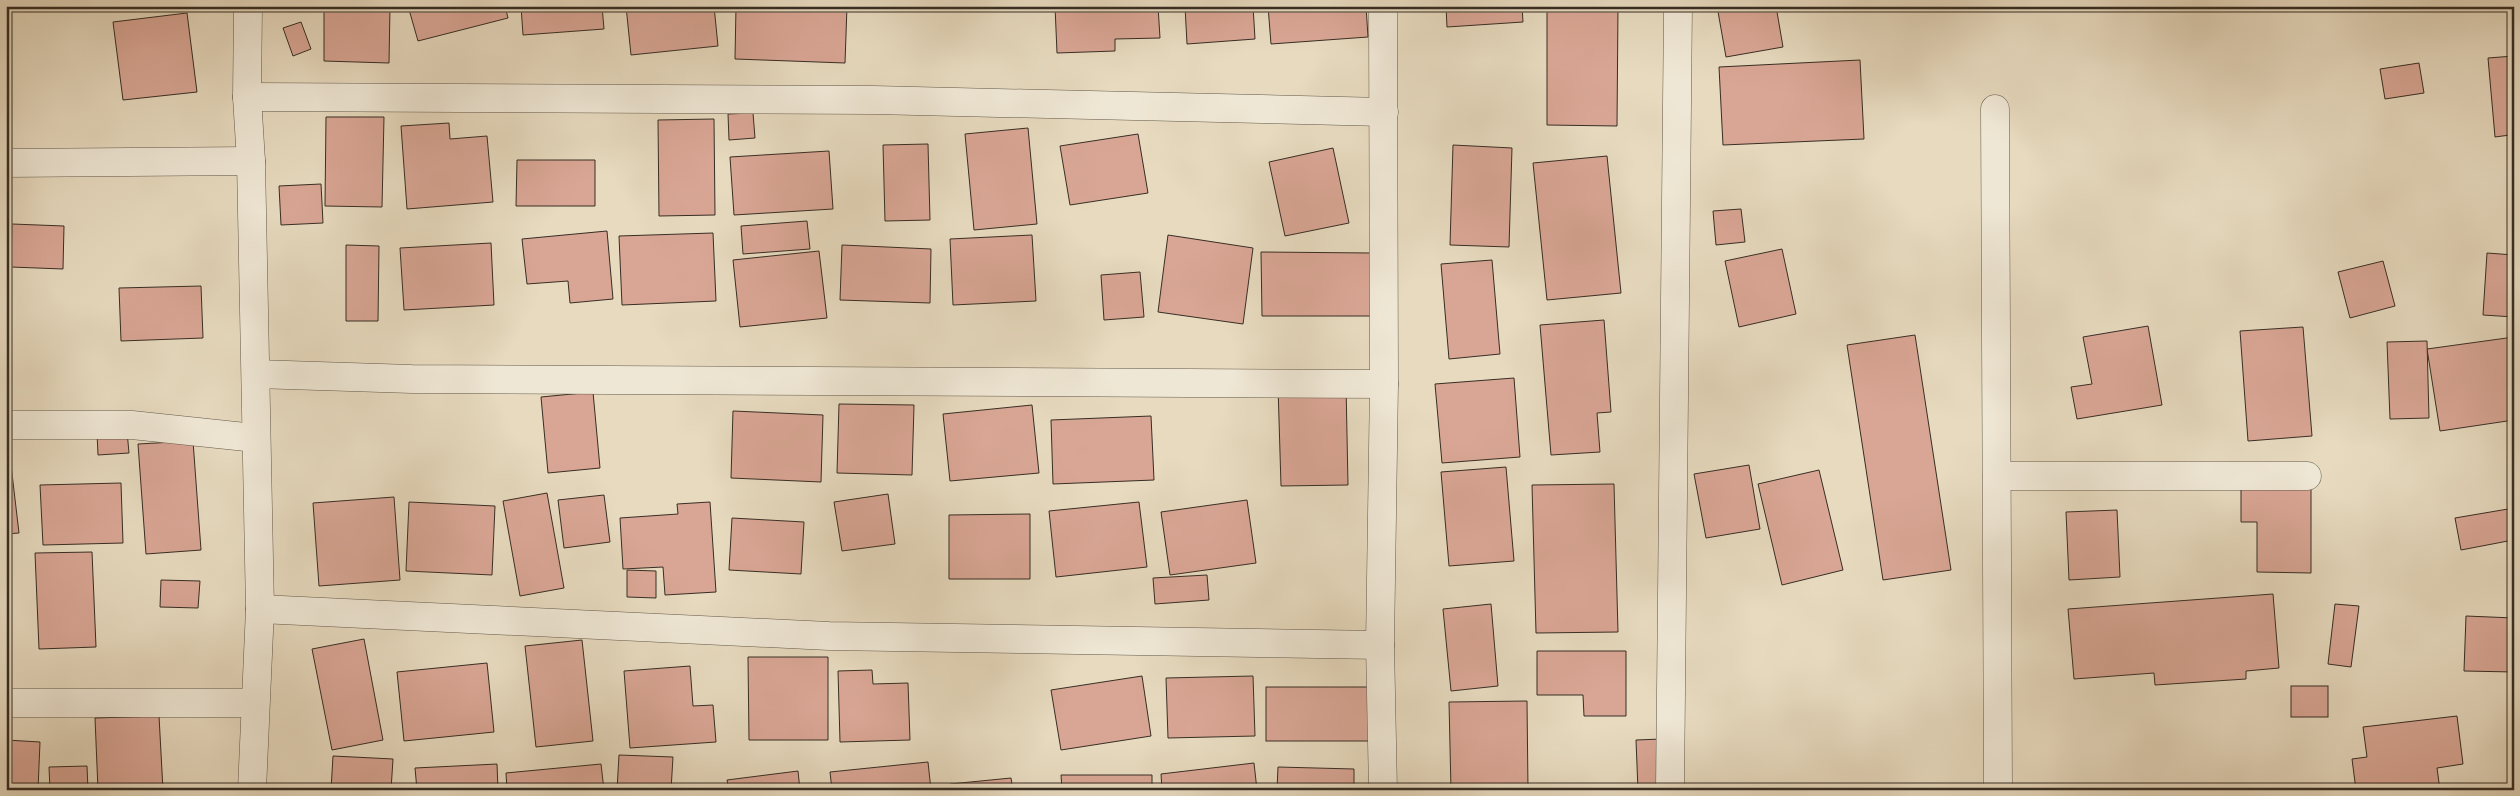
<svg xmlns="http://www.w3.org/2000/svg" width="2520" height="796" font-family="'Libre Caslon Text',serif">
	<style>
		.building { fill: #d9a695; stroke: #372e24 }
		.lines { fill: none; stroke-linecap: round; stroke-linejoin: round }
		.minor-casing { stroke: #63594b; stroke-width: 29 }
		.minor { stroke: #efe7d5; stroke-width: 28 }
	</style>
	<rect width="100%" height="100%" fill="#e7dabf"/>
	<filter id="stains"><feTurbulence type="fractalNoise" baseFrequency=".004" numOctaves="4"/><feColorMatrix values="0 0 0 0 .2 0 0 0 0 .09 0 0 0 0 .02 0 0 0 .5 -.17"/></filter>
	<radialGradient id="worn" r=".72"><stop offset=".6" stop-color="#630" stop-opacity="0"/><stop offset="1" stop-color="#630" stop-opacity=".3"/></radialGradient>
	<g class="building">
		<polygon points="324,6 390,6 389,63 324,61"/>
		<polygon points="408,6 505,6 508,18 418,41"/>
		<polygon points="521,6 602,6 604,29 523,35"/>
		<polygon points="626,6 714,6 718,46 631,55"/>
		<polygon points="736,6 847,6 845,63 735,59"/>
		<polygon points="1055,6 1158,6 1160,38 1115,39 1115,51 1057,53"/>
		<polygon points="1185,6 1253,6 1255,39 1187,44"/>
		<polygon points="1268,6 1366,6 1368,37 1271,44"/>
		<polygon points="1446,6 1522,6 1523,22 1447,27"/>
		<polygon points="1547,6 1618,6 1617,126 1547,125"/>
		<polygon points="1717,6 1776,6 1783,47 1726,57"/>
		<polygon points="187,13 197,92 123,100 113,22"/>
		<polygon points="301,22 311,49 293,56 283,28"/>
		<polygon points="2514,56 2514,178 2510,135 2495,137 2488,58"/>
		<polygon points="1860,60 1864,139 1723,145 1719,67"/>
		<polygon points="2419,63 2424,93 2385,99 2380,69"/>
		<polygon points="753,113 755,138 729,140 728,114"/>
		<polygon points="326,117 384,117 382,207 325,206"/>
		<polygon points="714,119 715,215 659,216 658,120"/>
		<polygon points="449,123 450,139 487,136 493,202 407,209 401,126"/>
		<polygon points="1028,128 1037,224 974,230 965,134"/>
		<polygon points="1138,134 1148,193 1070,205 1060,146"/>
		<polygon points="928,144 930,220 885,221 883,145"/>
		<polygon points="1453,145 1512,148 1509,247 1450,245"/>
		<polygon points="1333,148 1349,223 1285,236 1269,162"/>
		<polygon points="829,151 833,209 734,215 730,157"/>
		<polygon points="1607,156 1621,293 1547,300 1533,163"/>
		<polygon points="517,160 595,160 595,206 516,206"/>
		<polygon points="321,184 323,223 281,225 279,186"/>
		<polygon points="1741,209 1745,242 1716,245 1713,211"/>
		<polygon points="807,221 810,249 743,254 741,226"/>
		<polygon points="12,224 64,226 63,269 11,267"/>
		<polygon points="607,231 613,299 570,303 568,281 527,284 522,239"/>
		<polygon points="713,233 716,301 622,305 619,236"/>
		<polygon points="1032,235 1036,301 953,305 950,239"/>
		<polygon points="1168,235 1253,248 1243,324 1158,312"/>
		<polygon points="491,243 494,305 404,310 400,248"/>
		<polygon points="346,245 379,246 378,321 346,321"/>
		<polygon points="842,245 931,249 930,303 840,300"/>
		<polygon points="1782,249 1796,314 1739,327 1725,261"/>
		<polygon points="819,251 827,318 740,327 733,260"/>
		<polygon points="1261,252 1371,253 1372,316 1262,316"/>
		<polygon points="2487,253 2514,255 2514,317 2483,315"/>
		<polygon points="1492,260 1500,354 1449,359 1441,264"/>
		<polygon points="2383,261 2395,306 2350,318 2338,272"/>
		<polygon points="1140,272 1144,317 1104,320 1101,275"/>
		<polygon points="201,286 203,338 121,341 119,288"/>
		<polygon points="1604,320 1611,412 1597,413 1600,452 1551,455 1540,325"/>
		<polygon points="2148,326 2162,405 2077,419 2071,387 2092,384 2083,337"/>
		<polygon points="2303,327 2312,436 2248,441 2240,331"/>
		<polygon points="1915,335 1951,570 1883,580 1847,345"/>
		<polygon points="2514,337 2514,420 2440,431 2427,349"/>
		<polygon points="2427,341 2429,418 2390,419 2387,342"/>
		<polygon points="1514,378 1520,457 1442,463 1435,384"/>
		<polygon points="1346,385 1348,485 1281,486 1278,386"/>
		<polygon points="593,392 600,468 548,473 541,397"/>
		<polygon points="839,404 914,405 912,475 837,473"/>
		<polygon points="1032,405 1039,473 950,481 943,414"/>
		<polygon points="733,411 823,415 821,482 731,478"/>
		<polygon points="1151,416 1154,480 1053,484 1051,420"/>
		<polygon points="127,431 129,453 98,455 97,433"/>
		<polygon points="193,441 201,550 146,554 138,444"/>
		<polygon points="6,448 9,448 19,533 6,534"/>
		<polygon points="1749,465 1760,529 1706,538 1694,474"/>
		<polygon points="1506,467 1514,561 1449,566 1441,472"/>
		<polygon points="1819,470 1843,570 1782,585 1758,484"/>
		<polygon points="121,483 123,543 43,545 40,485"/>
		<polygon points="1614,484 1618,632 1536,633 1532,485"/>
		<polygon points="2241,484 2311,485 2311,573 2257,572 2257,522 2241,522"/>
		<polygon points="547,493 564,588 520,596 503,501"/>
		<polygon points="888,494 895,544 842,551 834,502"/>
		<polygon points="604,495 610,542 564,548 558,500"/>
		<polygon points="394,497 400,580 319,586 313,503"/>
		<polygon points="1247,500 1256,563 1170,575 1161,512"/>
		<polygon points="409,502 495,506 492,575 406,571"/>
		<polygon points="710,502 716,592 665,595 663,567 623,569 620,518 678,514 677,504"/>
		<polygon points="1139,502 1147,567 1056,577 1049,511"/>
		<polygon points="2514,508 2514,573 2508,541 2461,550 2455,518"/>
		<polygon points="2117,510 2120,577 2069,580 2066,512"/>
		<polygon points="1030,514 1030,579 949,579 949,515"/>
		<polygon points="732,518 804,522 801,574 729,570"/>
		<polygon points="92,552 96,647 39,649 35,553"/>
		<polygon points="627,570 656,571 656,598 627,597"/>
		<polygon points="1207,575 1209,600 1155,604 1153,578"/>
		<polygon points="161,580 200,581 198,608 160,607"/>
		<polygon points="2273,594 2279,668 2246,671 2246,679 2155,685 2154,673 2074,679 2068,609"/>
		<polygon points="1491,604 1498,686 1451,691 1443,609"/>
		<polygon points="2335,604 2359,606 2351,667 2328,664"/>
		<polygon points="2466,616 2514,618 2514,672 2464,671"/>
		<polygon points="364,639 383,740 332,750 312,649"/>
		<polygon points="582,640 593,741 536,747 525,646"/>
		<polygon points="1537,651 1626,651 1626,716 1584,716 1583,695 1537,695"/>
		<polygon points="748,657 828,657 828,740 749,740"/>
		<polygon points="487,663 494,732 404,741 397,672"/>
		<polygon points="690,666 693,706 713,705 716,742 630,748 624,671"/>
		<polygon points="872,670 873,684 908,683 910,740 840,742 838,671"/>
		<polygon points="1142,676 1151,736 1061,750 1051,690"/>
		<polygon points="1253,676 1255,736 1168,738 1166,678"/>
		<rect x="2291" y="686" width="37" height="31"/>
		<rect x="1266" y="687" width="103" height="54"/>
		<polygon points="1527,701 1528,790 1451,790 1449,702"/>
		<polygon points="159,716 163,790 98,790 95,718"/>
		<polygon points="2457,716 2463,764 2437,768 2440,790 2356,790 2352,759 2367,757 2363,727"/>
		<polygon points="1662,739 1664,790 1638,790 1636,740"/>
		<polygon points="6,740 40,742 38,790 6,790"/>
		<polygon points="619,755 673,757 671,790 617,790"/>
		<polygon points="333,756 393,759 391,790 331,790"/>
		<polygon points="928,762 931,790 832,790 830,772"/>
		<polygon points="1254,763 1257,790 1162,790 1161,774"/>
		<polygon points="497,764 498,790 417,790 415,768"/>
		<polygon points="601,764 604,790 507,790 506,773"/>
		<polygon points="87,766 88,790 50,790 49,767"/>
		<polygon points="1278,767 1354,769 1354,790 1277,790"/>
		<polygon points="798,771 800,790 729,790 727,780"/>
		<polygon points="1061,775 1152,775 1152,790 1062,790"/>
		<polygon points="1011,778 1013,790 951,790 950,784"/>
	</g>
	<g class="lines">
		<g class="minor-casing">
			<g id="minor">
				<polyline points="248,6 247,97 251,161 260,609 252,790"/>
				<polyline points="247,97 874,100 1384,112"/>
				<polyline points="1995,109 1998,790"/>
				<polyline points="6,163 251,161"/>
				<polyline points="256,374 412,379 1384,384"/>
				<polyline points="6,425 132,425 256,438"/>
				<polyline points="1997,476 2307,476"/>
				<polyline points="260,609 829,636 1380,645"/>
				<polyline points="6,703 255,703"/>
				<polyline points="1383,790 1380,645 1384,384 1383,6"/>
				<polyline points="1670,790 1678,6"/>
			</g>
		</g>
		<use href="#minor" class="minor"/>
	</g>
	<rect width="2520" height="796" fill="none" stroke="#e7dabf" stroke-width="25"/>
	<rect x="8" y="8" width="2505" height="781" fill="none" stroke="#372e24" stroke-width="2.5"/>
	<rect x="12" y="12" width="2495" height="771" fill="none" stroke="#372e24"/>
	<rect width="100%" height="100%" filter="url(#stains)"/>
	<rect width="100%" height="100%" fill="url(#worn)"/>
</svg>
